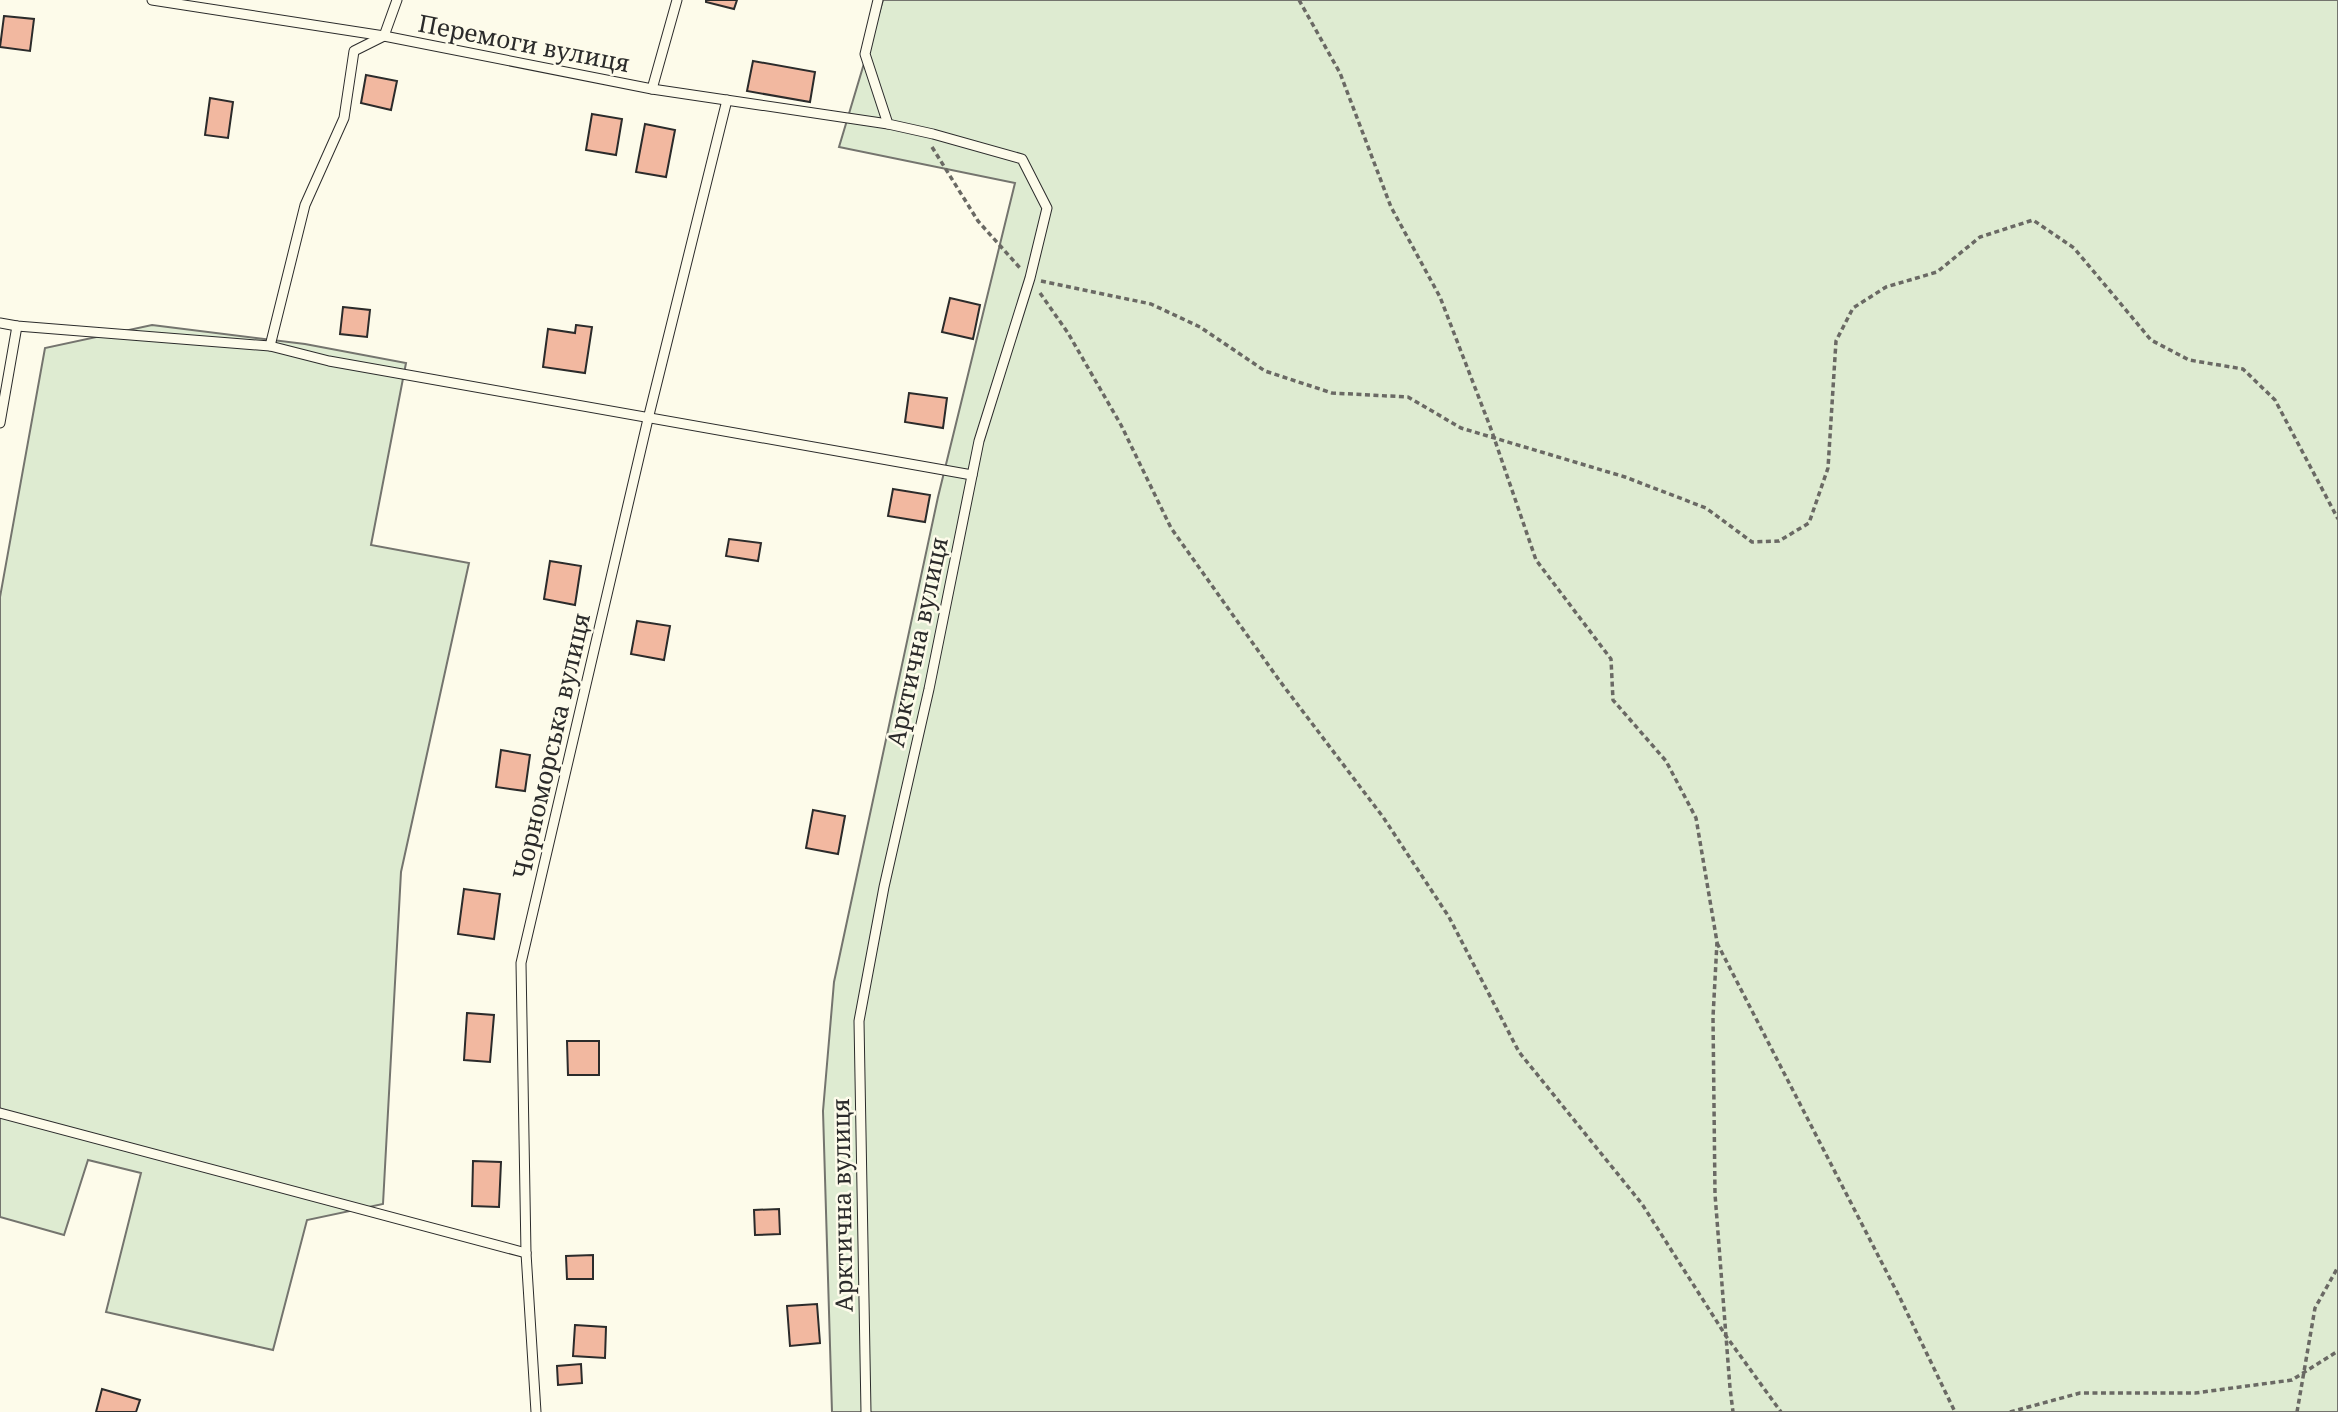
<svg xmlns="http://www.w3.org/2000/svg" width="2338" height="1412" font-family="'Noto Serif',serif">
	<style>
		.green { fill: #deebd1; stroke: #74746e; stroke-width: 2 }
		.building { fill: #f2b8a0; stroke: #2b2b2b; stroke-width: 2 }
		.lines { fill: none; stroke-linecap: round; stroke-linejoin: round }
		.service-casing { stroke: #2b2b2b; stroke-width: 11 }
		.path { stroke: #6a6964; stroke-width: 3.5; stroke-dasharray: 5 3.5; stroke-linecap: butt }
		.service { stroke: #fdfbea; stroke-width: 9 }
		.labels { text-anchor: middle; stroke-width: 5; stroke-linejoin: round; paint-order: stroke }
		.street-label { font-size: 24px; fill: #2b2b2b; stroke: #fdfbea }
	</style>
	<rect width="100%" height="100%" fill="#fdfbea"/>
	<g class="green">
		<polygon points="883,0 2338,0 2338,1412 832,1412 823,1111 834,982 938,497 1015,183 839,147"/>
		<polygon points="152,325 305,344 406,363 371,545 469,563 401,872 383,1204 307,1220 273,1350 106,1312 141,1173 88,1160 64,1235 0,1217 0,597 45,348"/>
	</g>
	<g class="building">
		<polygon points="706,0 737,0 734,9 706,2"/>
		<polygon points="4,16 34,19 30,51 0,47"/>
		<polygon points="753,61 815,72 810,102 747,91"/>
		<polygon points="366,75 397,81 391,110 361,103"/>
		<polygon points="210,98 233,102 228,138 205,135"/>
		<polygon points="592,114 622,119 616,155 586,150"/>
		<polygon points="645,124 675,130 666,177 636,172"/>
		<polygon points="950,298 980,305 973,339 942,332"/>
		<polygon points="343,307 370,310 367,337 340,334"/>
		<polygon points="576,325 592,327 585,373 543,367 548,329 575,333"/>
		<polygon points="909,393 947,398 943,428 905,422"/>
		<polygon points="893,489 930,495 925,522 888,516"/>
		<polygon points="729,539 761,543 758,561 726,556"/>
		<polygon points="550,561 581,566 575,605 544,599"/>
		<polygon points="637,621 670,626 664,660 631,654"/>
		<polygon points="501,750 530,755 525,791 496,787"/>
		<polygon points="813,810 845,816 838,854 806,848"/>
		<polygon points="464,889 500,894 494,939 458,934"/>
		<polygon points="467,1013 494,1015 490,1062 464,1060"/>
		<polygon points="567,1041 599,1041 599,1075 568,1075"/>
		<polygon points="473,1161 501,1162 499,1207 472,1206"/>
		<polygon points="779,1209 780,1234 755,1235 754,1210"/>
		<polygon points="593,1255 593,1279 567,1279 566,1256"/>
		<polygon points="817,1304 820,1343 790,1346 787,1306"/>
		<polygon points="575,1325 606,1327 605,1358 573,1356"/>
		<polygon points="581,1364 582,1383 558,1385 557,1366"/>
		<polygon points="102,1389 140,1400 136,1412 96,1412"/>
	</g>
	<g class="lines">
		<g class="service-casing">
			<g id="service">
				<polyline points="152,0 384,36 652,89 888,124"/>
				<polyline points="652,89 677,0"/>
				<polyline points="0,323 17,326 270,346 305,205 344,118 354,51 384,36 397,0"/>
				<polyline points="270,346 329,361 972,475"/>
				<polyline points="0,423 17,326"/>
				<polyline points="0,1113 526,1253"/>
				<polyline points="536,1412 526,1253 521,963 648,419 727,100"/>
				<polyline points="866,1412 859,1021 884,887 929,689 979,441 1030,278 1047,208 1022,159 933,134 888,124 865,54 878,0"/>
			</g>
		</g>
		<g class="path">
			<polyline points="1299,0 1340,73 1391,207 1440,297 1491,429 1536,560 1611,659 1613,700 1666,761 1696,818 1717,942 1713,1017 1715,1194 1730,1388 1733,1412"/>
			<polyline points="932,147 978,221 1020,268"/>
			<polyline points="1041,281 1151,304 1200,327 1265,371 1332,393 1408,397 1461,428 1625,477 1706,508 1752,542 1779,541 1809,523 1828,468 1836,341 1853,308 1886,287 1937,272 1980,237 2033,220 2074,248 2151,340 2189,360 2243,369 2275,400 2338,519"/>
			<polyline points="1040,293 1068,333 1121,425 1171,528 1279,680 1383,817 1449,917 1519,1052 1642,1204 1726,1336 1781,1412"/>
			<polyline points="1717,943 1900,1298 1955,1412"/>
			<polyline points="2010,1412 2080,1393 2195,1393 2292,1380 2338,1351"/>
			<polyline points="2297,1412 2315,1308 2338,1267"/>
		</g>
		<use href="#service" class="service"/>
	</g>
	<g class="labels">
		<g class="street-label">
			<text transform="translate(524 44) rotate(11)" y="8">Перемоги вулиця</text>
			<text transform="translate(918 642) rotate(-78)" y="8">Арктична вулиця</text>
			<text transform="translate(552 746) rotate(-77)" y="8">Чорноморська вулиця</text>
			<text transform="translate(843 1205) rotate(-91)" y="8">Арктична вулиця</text>
		</g>
	</g>
</svg>
